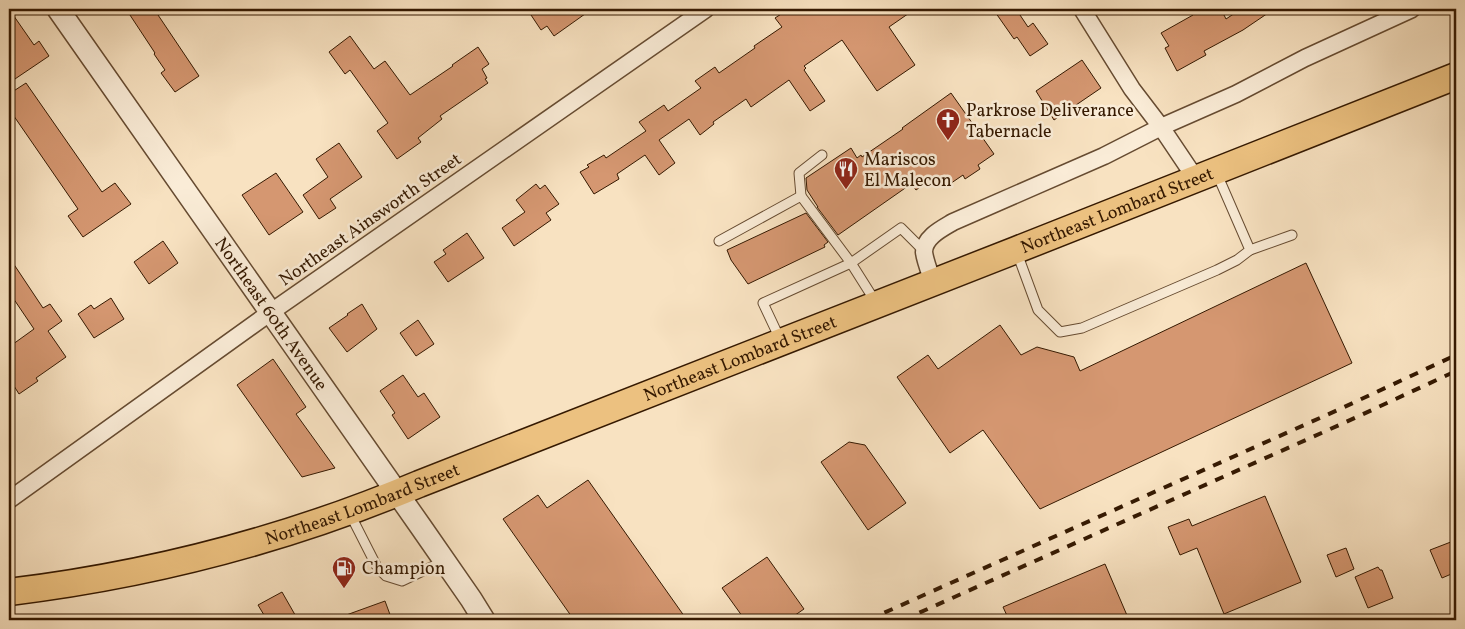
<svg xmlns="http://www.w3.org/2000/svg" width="1465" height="629" font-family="Vollkorn,serif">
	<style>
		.building { fill: #d59771; stroke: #351901 }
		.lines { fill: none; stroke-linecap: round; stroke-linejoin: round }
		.service-casing { stroke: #664b31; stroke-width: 11 }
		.minor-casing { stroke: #664b31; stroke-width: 19 }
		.tertiary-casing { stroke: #664b31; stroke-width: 24 }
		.primary-casing { stroke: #351901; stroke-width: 29 }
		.service { stroke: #faecd7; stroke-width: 9 }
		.minor { stroke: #faecd7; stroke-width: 16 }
		.tertiary { stroke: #faecd7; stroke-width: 21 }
		.primary { stroke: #ecc180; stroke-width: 26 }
		.rail { stroke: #351901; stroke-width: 4; stroke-dasharray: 9 9; stroke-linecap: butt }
		.labels { text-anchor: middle; stroke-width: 5; stroke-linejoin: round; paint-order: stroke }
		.poi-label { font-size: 18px; fill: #351901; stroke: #faecd7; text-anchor: start }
		.street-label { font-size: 18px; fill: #351901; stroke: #faecd7 }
	</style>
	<rect width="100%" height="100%" fill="#f8e2c1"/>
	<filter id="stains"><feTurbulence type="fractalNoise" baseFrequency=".004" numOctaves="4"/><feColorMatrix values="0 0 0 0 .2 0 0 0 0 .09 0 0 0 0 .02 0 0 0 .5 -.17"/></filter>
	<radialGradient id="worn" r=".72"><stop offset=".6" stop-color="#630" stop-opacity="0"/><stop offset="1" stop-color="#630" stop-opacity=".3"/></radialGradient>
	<g class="building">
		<polygon points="9,9 34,45 39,41 49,56 9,83"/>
		<polygon points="126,9 154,9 199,76 175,92 161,73 165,70 154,54 155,53"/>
		<polygon points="527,9 592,9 554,36 547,26 541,30"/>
		<polygon points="789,9 915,9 889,27 915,65 877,91 842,40 804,66 806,68 804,70 825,101 810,111 789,80 751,107 746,99 713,122 714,124 700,135 689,119 659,140 675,163 659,175 645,155 617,174 619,179 594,194 580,172 589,167 587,165 604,155 606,158 646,131 639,122 664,105 668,111 701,88 695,81 715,67 719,73 755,48 754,46 782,27 775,18"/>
		<polygon points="993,9 1016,9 1028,27 1033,23 1048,44 1030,56 1017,37 1014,39"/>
		<polygon points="1188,9 1221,9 1226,19 1241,9 1274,9 1243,30 1204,51 1206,55 1177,71 1165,48 1169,46 1161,33 1193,15"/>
		<polygon points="350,36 374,69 385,61 410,95 453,66 452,65 478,47 489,64 482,69 487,78 485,79 488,83 440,116 442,119 418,138 421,142 397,159 377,131 388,123 350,70 345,74 329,52"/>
		<polygon points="1082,60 1101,88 1054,120 1036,91"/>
		<polygon points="26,83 102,192 115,183 131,204 83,237 68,216 78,209 9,109 9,94"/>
		<polygon points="951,93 994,154 978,165 980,169 965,179 963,175 944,188 936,176 916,190 911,184 838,235 817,207 818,207 807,190 806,178 851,148 857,158 861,155 862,157 903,129 902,128"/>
		<polygon points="339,143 362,177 330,199 336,208 319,219 303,195 328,177 316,159"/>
		<polygon points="276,173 303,212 269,235 242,195"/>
		<polygon points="536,184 540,189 545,185 559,204 546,213 551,220 514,246 502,228 525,212 516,200"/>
		<polygon points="806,213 828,242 824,245 825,247 748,284 731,260 727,250"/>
		<polygon points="467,233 484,258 448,282 434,262 446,254 443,250"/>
		<polygon points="163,241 178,263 149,284 134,262"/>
		<polygon points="9,257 43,308 50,304 62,321 48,331 66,357 36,378 38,381 19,394 9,378 9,347 34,329 9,292"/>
		<polygon points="1306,263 1352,363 1040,509 983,430 950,453 897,377 928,355 938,369 1000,325 1021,355 1037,347 1074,357 1080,371"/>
		<polygon points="111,298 124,319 94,338 78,314 91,305 94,309"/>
		<polygon points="362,304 377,329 347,352 329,328 348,315 347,314"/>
		<polygon points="418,320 434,344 416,356 400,333"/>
		<polygon points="273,359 306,407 296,414 335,468 302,477 237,385"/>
		<polygon points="403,375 418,397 424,393 440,417 408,439 392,415 395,413 380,391"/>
		<polygon points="849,442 865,445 906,503 868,530 821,462"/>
		<polygon points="588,480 687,620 574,620 503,519 538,495 547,508"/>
		<polygon points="1265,496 1301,582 1224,614 1197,548 1180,555 1168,527 1189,519 1192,526"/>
		<polygon points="1456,540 1456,572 1442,578 1430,550"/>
		<polygon points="1346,548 1354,569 1336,577 1327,555"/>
		<polygon points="767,557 804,609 788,620 745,620 722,588"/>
		<polygon points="1105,564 1129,620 1009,620 1003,607"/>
		<polygon points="1378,567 1380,570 1382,570 1393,598 1368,608 1355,577"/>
		<polygon points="282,592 298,620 267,620 258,605"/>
		<polygon points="385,601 392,620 338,620 338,618"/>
	</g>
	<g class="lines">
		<g class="service-casing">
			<g id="service">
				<polyline points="801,196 799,173 822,155"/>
				<polyline points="719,241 801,196 851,263 875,301"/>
				<polyline points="1250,250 1292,235"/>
				<polyline points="1017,253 1038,310 1060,332 1082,328 1217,270 1237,260 1250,250 1217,174"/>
				<polyline points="780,339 763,303 851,263 901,228 924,251"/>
				<polyline points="349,512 377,567 386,576 402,581 444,561"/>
			</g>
		</g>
		<g class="minor-casing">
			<g id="minor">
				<polyline points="1082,9 1132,89 1161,127 1196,179"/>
				<path d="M933,282C930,273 925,261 924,252C924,237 943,228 953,222L1104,156L1161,127L1236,94L1305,58L1412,9"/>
				<polyline points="9,500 271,312 706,9"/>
			</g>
		</g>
		<g class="tertiary-casing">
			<g id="tertiary">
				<path id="s1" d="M58,9L421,527L471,599L484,620"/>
			</g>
		</g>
		<g class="primary-casing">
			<g id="primary">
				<path id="s2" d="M9,592C150,575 288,539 419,484L1016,250L1456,76"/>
			</g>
		</g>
		<use href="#service" class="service"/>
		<use href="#minor" class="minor"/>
		<use href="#tertiary" class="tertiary"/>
		<use href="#primary" class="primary"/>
		<g class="rail">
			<polyline points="868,620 1340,409 1456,355"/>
			<polyline points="903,620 1346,422 1456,371"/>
		</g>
	</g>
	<defs>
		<g id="church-pin" transform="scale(1.25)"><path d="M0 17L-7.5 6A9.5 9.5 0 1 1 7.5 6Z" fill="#8f2418" stroke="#faecd7"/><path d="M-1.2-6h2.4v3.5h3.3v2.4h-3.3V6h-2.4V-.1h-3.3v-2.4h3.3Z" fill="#fff"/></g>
		<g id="restaurant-pin" transform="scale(1.25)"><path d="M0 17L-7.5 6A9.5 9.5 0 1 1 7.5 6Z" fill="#8f2418" stroke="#faecd7"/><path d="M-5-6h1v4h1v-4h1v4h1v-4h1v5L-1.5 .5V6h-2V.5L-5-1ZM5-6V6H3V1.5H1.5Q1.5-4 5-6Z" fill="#fff"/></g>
		<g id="fuel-pin" transform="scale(1.25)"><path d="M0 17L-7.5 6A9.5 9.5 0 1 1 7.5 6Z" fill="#8f2418" stroke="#faecd7"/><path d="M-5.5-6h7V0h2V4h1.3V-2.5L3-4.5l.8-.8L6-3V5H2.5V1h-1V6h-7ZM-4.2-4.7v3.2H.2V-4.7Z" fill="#fff"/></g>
	</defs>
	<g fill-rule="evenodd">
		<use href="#church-pin" x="948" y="120"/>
		<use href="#restaurant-pin" x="846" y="169"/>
		<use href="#fuel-pin" x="344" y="568"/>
	</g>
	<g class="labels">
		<g class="poi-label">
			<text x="966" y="116">Parkrose Deliverance<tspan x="966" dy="21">Tabernacle</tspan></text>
			<text x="864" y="165">Mariscos<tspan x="864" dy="21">El Malecon</tspan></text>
			<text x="362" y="574">Champion</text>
		</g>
		<g class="street-label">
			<text dy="6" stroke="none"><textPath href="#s2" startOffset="1175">Northeast Lombard Street</textPath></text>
			<text transform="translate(370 219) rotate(-35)" y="6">Northeast Ainsworth Street</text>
			<text dy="6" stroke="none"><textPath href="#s1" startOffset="372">Northeast 60th Avenue</textPath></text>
			<text dy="6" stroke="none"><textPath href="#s2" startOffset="770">Northeast Lombard Street</textPath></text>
			<text dy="6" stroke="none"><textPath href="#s2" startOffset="365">Northeast Lombard Street</textPath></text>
		</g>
	</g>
	<rect width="1465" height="629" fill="none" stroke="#f8e2c1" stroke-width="30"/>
	<rect x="10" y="10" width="1445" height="609" fill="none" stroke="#351901" stroke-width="2.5"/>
	<rect x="15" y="15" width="1435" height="599" fill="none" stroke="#351901"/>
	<rect width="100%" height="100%" filter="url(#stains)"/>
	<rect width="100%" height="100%" fill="url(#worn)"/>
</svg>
